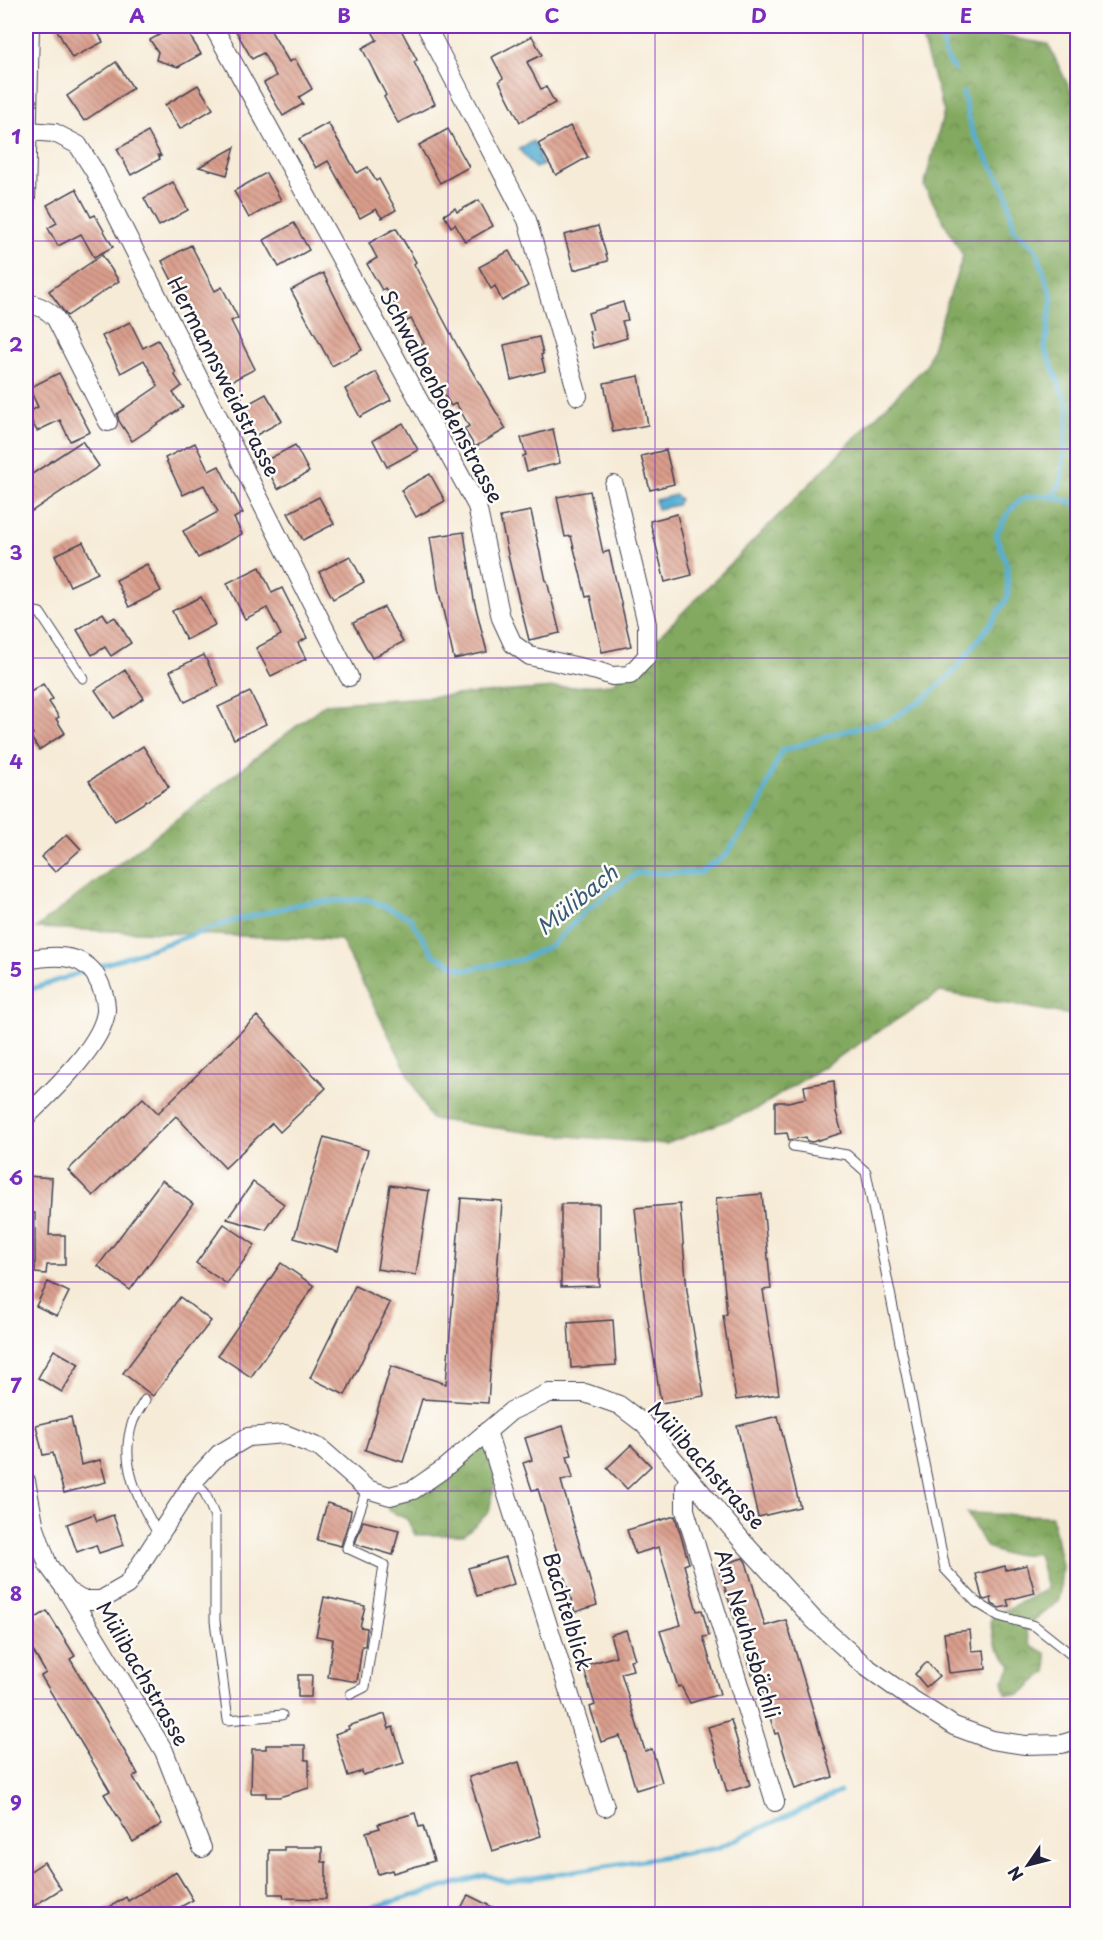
<svg xmlns="http://www.w3.org/2000/svg" width="1103" height="1940" font-family="'Playpen Sans',sans-serif">
	<style>
		.forest { fill: url(#forest-crowns); stroke: #52664d; stroke-width: 1.5 }
		.water { fill: #56aed3; stroke: #3c6887; stroke-width: 1.5 }
		.lines { fill: none; stroke-linecap: round; stroke-linejoin: round }
		.stream { stroke: #56aed3; stroke-width: 5 }
		.building { fill: url(#building-back-hatch) }
		.lane-casing { stroke: #424052; stroke-width: 11 }
		.street-casing { stroke: #424052; stroke-width: 20 }
		.lane { stroke: #fff; stroke-width: 9 }
		.street { stroke: #fff; stroke-width: 18 }
		.grid { fill: none; stroke: #7b2cbf; stroke-width: 1.5; stroke-opacity: 0.55 }
		.labels { text-anchor: middle; stroke-width: 5; stroke-linejoin: round; paint-order: stroke }
		.street-label { font-size: 21px; fill: #22223b; stroke: #fdfcf7 }
		.water-label { font-size: 22px; font-style: italic; fill: #375a78; stroke: #fdfcf7 }
		.neatline { fill: none; stroke: #7b2cbf; stroke-width: 2 }
		.grid-label { font-size: 20px; text-anchor: middle; font-weight: bold; fill: #7b2cbf }
	</style>
	<defs>
		<pattern id="forest-crowns" width="20" height="18" patternUnits="userSpaceOnUse" patternTransform="scale(1.5)"><rect width="20" height="18" fill="#82a95f"/><path d="M2 6a3 3 0 1 1 6 0M12 15a3 3 0 1 1 6 0" fill="none" stroke="#6a8950"/></pattern>
		<pattern id="building-back-hatch" width="6" height="6" patternUnits="userSpaceOnUse" patternTransform="scale(1.5)"><rect width="6" height="6" fill="#da9e8c"/><path d="M-1 5l2 2M0 0l6 6M5-1l2 2" fill="none" stroke="#b08074"/></pattern>
	</defs>
	<rect width="100%" height="100%" fill="#fdfcf7"/>
	<filter id="ink" filterUnits="userSpaceOnUse"><feTurbulence type="fractalNoise" baseFrequency=".0167" numOctaves="2"/><feDisplacementMap in="SourceGraphic" scale="12" xChannelSelector="R" yChannelSelector="G"/><feConvolveMatrix kernelMatrix="1 2 1 2 8 2 1 2 1" color-interpolation-filters="sRGB"/></filter>
	<filter id="wash" filterUnits="userSpaceOnUse"><feTurbulence type="fractalNoise" baseFrequency=".008" numOctaves="4" result="noise"/><feDisplacementMap in="SourceGraphic" scale="24" xChannelSelector="R" yChannelSelector="G"/><feGaussianBlur stdDeviation="1.35" result="paint"/><feColorMatrix in="noise" values="0 0 0 0 0 0 0 0 0 0 0 0 0 0 0 0 0 1.4 0 .05"/><feComposite in="paint" operator="in"/></filter>
	<g filter="url(#wash)">
		<rect width="100%" height="100%" fill="#f6ebd7"/>
		<g class="forest">
			<polygon points="918,26 942,26 1048,44 1078,106 1077,1016 940,992 757,1109 666,1144 532,1133 431,1119 341,940 36,928 325,704 612,684 926,366 963,256 924,186 944,112"/>
			<polygon points="483,1434 499,1461 489,1512 464,1535 415,1535 407,1519 388,1510 390,1496"/>
			<polygon points="967,1513 1052,1516 1062,1566 1059,1601 1025,1627 1030,1645 1046,1653 1047,1672 1019,1695 1006,1694 1003,1681 1012,1666 997,1648 990,1623 993,1616 1047,1589 1038,1554 1002,1554 985,1546"/>
		</g>
		<g class="water">
			<polygon points="533,141 540,155 538,157 543,165 535,168 519,149"/>
			<polygon points="675,495 680,499 677,505 657,509 655,500"/>
		</g>
		<g class="lines">
			<g class="stream">
				<polyline points="942,41 945,55 954,69"/>
				<polyline points="963,93 972,131 1006,191 1014,229 1036,249 1052,297 1045,349 1069,408 1061,483 1053,496"/>
				<path d="M94,968L236,920L304,903L367,899L409,917L434,955L464,970L520,960L552,945L588,909L637,873H699L725,856L759,808L773,769L782,751L834,734L890,720L924,699L952,674L994,619L1008,597L1007,565L996,535C1002,525 1006,513 1014,506C1029,488 1059,498 1078,504"/>
				<polyline points="26,991 85,971"/>
				<polyline points="349,1914 486,1875 507,1882 717,1848 840,1792"/>
			</g>
		</g>
		<g id="blocks">
			<g class="building">
				<polygon points="55,26 94,26 103,42 72,58"/>
				<polygon points="175,26 184,26 201,54 178,67 156,60 158,52 150,40"/>
				<polygon points="233,26 268,26 289,62 295,59 312,89 299,97 303,104 283,116 264,83 276,76 263,53 252,59"/>
				<polygon points="369,26 399,26 417,60 414,62 435,104 398,123 384,97 386,95 362,48 377,40"/>
				<polygon points="532,36 542,55 527,62 541,89 546,87 555,103 520,122 499,81 503,78 492,57"/>
				<polygon points="116,62 133,88 84,121 67,96"/>
				<polygon points="198,85 213,109 180,129 165,105"/>
				<polygon points="328,123 357,173 368,167 376,181 379,179 396,210 382,218 376,209 360,218 328,161 316,168 299,139"/>
				<polygon points="570,126 588,157 556,175 538,144"/>
				<polygon points="448,129 469,167 440,183 419,145"/>
				<polygon points="148,132 161,156 158,155 160,159 131,175 117,149"/>
				<polygon points="235,147 227,175 199,167"/>
				<polygon points="266,173 281,200 249,218 234,191"/>
				<polygon points="173,182 188,210 159,226 144,198"/>
				<polygon points="76,189 91,217 95,215 113,247 94,257 81,234 58,246 48,228 57,223 47,205"/>
				<polygon points="479,200 493,226 465,242 455,224 451,227 444,215 455,208 457,212"/>
				<polygon points="294,223 309,250 279,267 264,240"/>
				<polygon points="598,226 608,261 574,270 564,235"/>
				<polygon points="396,228 416,262 414,264 459,349 506,429 475,447 464,429 469,426 456,403 451,406 417,347 424,343 411,319 405,322 385,288 382,290 367,264 377,258 369,243"/>
				<polygon points="191,245 215,291 222,287 238,318 231,321 255,369 226,384 212,357 214,356 180,291 178,292 162,261"/>
				<polygon points="509,251 528,286 502,301 495,286 491,289 479,267"/>
				<polygon points="102,255 119,281 67,316 49,291"/>
				<polygon points="323,273 362,350 332,366 291,290"/>
				<polygon points="623,302 628,320 622,321 627,338 593,348 589,331 593,330 588,313"/>
				<polygon points="130,322 143,348 158,340 176,373 174,374 182,386 173,393 183,407 132,441 119,421 117,414 158,386 144,360 121,373 102,336"/>
				<polygon points="539,337 543,354 541,355 545,371 511,380 504,345"/>
				<polygon points="376,372 391,400 360,417 345,389"/>
				<polygon points="59,373 90,432 70,441 60,420 37,431 27,413 38,407 29,388"/>
				<polygon points="639,376 648,425 613,432 604,383"/>
				<polygon points="266,394 282,421 253,437 237,410"/>
				<polygon points="403,423 418,450 387,467 373,440"/>
				<polygon points="553,429 560,463 527,471 523,456 526,455 521,438"/>
				<polygon points="82,441 99,466 26,515 26,478"/>
				<polygon points="195,443 209,471 219,466 243,513 234,518 242,534 198,558 183,531 218,512 204,485 183,495 165,458"/>
				<polygon points="295,445 309,472 278,489 263,462"/>
				<polygon points="666,450 674,484 650,490 641,456"/>
				<polygon points="430,474 445,501 416,517 401,490"/>
				<polygon points="590,491 603,553 609,551 631,646 602,652 590,596 586,597 571,536 565,537 557,497"/>
				<polygon points="319,497 334,524 303,540 288,513"/>
				<polygon points="531,511 546,581 547,581 560,633 529,640 511,568 500,517"/>
				<polygon points="677,514 692,575 665,582 650,521"/>
				<polygon points="464,532 474,600 487,652 454,659 438,588 430,537"/>
				<polygon points="83,542 98,573 70,586 55,555"/>
				<polygon points="350,556 364,582 333,599 319,572"/>
				<polygon points="147,564 161,591 129,607 116,580"/>
				<polygon points="260,567 272,593 282,588 307,638 298,643 306,659 271,676 256,648 281,635 267,608 245,619 227,583"/>
				<polygon points="201,597 215,625 186,640 172,611"/>
				<polygon points="384,607 403,642 372,658 353,623"/>
				<polygon points="103,613 108,621 115,617 131,643 111,656 105,647 92,655 77,630"/>
				<polygon points="204,655 219,686 185,702 170,671"/>
				<polygon points="125,670 144,698 114,718 95,690"/>
				<polygon points="43,684 53,699 49,702 59,717 56,719 65,733 39,750 30,736 33,734 26,723 26,695"/>
				<polygon points="250,692 266,724 234,739 218,707"/>
				<polygon points="143,746 169,787 115,821 89,781"/>
				<polygon points="67,834 81,849 55,872 41,857"/>
				<polygon points="257,1016 326,1088 280,1132 272,1123 225,1168 176,1116 93,1196 68,1170 143,1098 158,1113"/>
				<polygon points="834,1081 836,1112 842,1133 812,1142 807,1141 806,1137 789,1140 787,1133 775,1134 775,1102 788,1102 806,1098 804,1086"/>
				<polygon points="324,1137 368,1150 338,1251 294,1238"/>
				<polygon points="28,1176 52,1178 49,1235 65,1235 65,1265 47,1265 46,1274 35,1273 35,1213 26,1212"/>
				<polygon points="162,1180 193,1204 130,1290 98,1266"/>
				<polygon points="253,1182 284,1204 266,1230 227,1219"/>
				<polygon points="390,1185 429,1191 416,1275 377,1269"/>
				<polygon points="762,1194 771,1289 763,1290 779,1394 736,1400 723,1315 727,1314 716,1198"/>
				<polygon points="461,1198 502,1201 488,1403 422,1399 403,1462 365,1450 391,1366 446,1384"/>
				<polygon points="561,1204 599,1204 599,1286 561,1287"/>
				<polygon points="680,1204 687,1291 704,1396 661,1403 644,1295 635,1208"/>
				<polygon points="224,1224 255,1245 227,1284 196,1263"/>
				<polygon points="281,1263 314,1286 251,1377 218,1355"/>
				<polygon points="48,1282 69,1292 57,1316 36,1306"/>
				<polygon points="355,1286 390,1303 345,1395 310,1378"/>
				<polygon points="180,1297 211,1321 153,1396 123,1373"/>
				<polygon points="613,1320 616,1365 571,1368 568,1323"/>
				<polygon points="54,1350 79,1364 62,1392 38,1378"/>
				<polygon points="778,1416 800,1507 758,1517 737,1426"/>
				<polygon points="71,1417 81,1465 100,1460 106,1482 64,1493 53,1453 43,1455 36,1425"/>
				<polygon points="563,1426 572,1455 567,1456 573,1478 561,1481 597,1605 575,1612 538,1489 532,1490 523,1463 532,1460 525,1438"/>
				<polygon points="631,1445 651,1466 627,1489 607,1468"/>
				<polygon points="327,1503 351,1510 350,1517 341,1546 317,1540"/>
				<polygon points="94,1514 97,1521 113,1515 124,1545 99,1553 96,1545 77,1552 67,1524"/>
				<polygon points="675,1516 689,1563 684,1565 697,1611 702,1610 709,1636 703,1637 720,1694 690,1703 681,1686 678,1687 660,1631 681,1625 659,1547 635,1554 627,1530"/>
				<polygon points="363,1521 399,1530 393,1555 355,1544"/>
				<polygon points="506,1557 514,1584 477,1596 468,1568"/>
				<polygon points="743,1558 746,1562 765,1626 786,1620 833,1777 795,1789 778,1733 775,1734 757,1673 752,1674 718,1566"/>
				<polygon points="1027,1565 1035,1593 1007,1600 1009,1606 999,1608 992,1604 991,1598 985,1600 982,1598 976,1574 1005,1566 1006,1570"/>
				<polygon points="324,1597 365,1606 360,1627 367,1628 365,1646 362,1646 357,1682 328,1677 333,1639 316,1636"/>
				<polygon points="47,1611 75,1656 70,1659 138,1774 133,1777 162,1824 133,1842 104,1794 110,1791 41,1676 46,1673 26,1639 26,1624"/>
				<polygon points="626,1630 635,1659 630,1660 633,1670 621,1673 645,1751 652,1749 662,1782 636,1790 620,1736 601,1742 590,1707 595,1705 583,1666 616,1656 610,1635"/>
				<polygon points="970,1630 972,1651 984,1650 986,1669 949,1673 944,1633"/>
				<polygon points="927,1662 939,1676 926,1687 915,1674"/>
				<polygon points="298,1675 312,1675 311,1697 298,1697"/>
				<polygon points="385,1714 389,1729 393,1727 404,1763 363,1775 362,1771 348,1776 335,1734 349,1729 348,1726"/>
				<polygon points="731,1720 750,1785 727,1792 708,1727"/>
				<polygon points="266,1745 305,1745 305,1760 309,1760 309,1788 279,1797 266,1797 266,1793 251,1793 252,1749 266,1749"/>
				<polygon points="519,1762 541,1836 492,1851 469,1777"/>
				<polygon points="415,1813 419,1827 423,1826 434,1861 393,1873 392,1870 378,1874 366,1832 380,1828 378,1824"/>
				<polygon points="284,1847 322,1847 322,1862 326,1862 326,1899 284,1898 283,1894 269,1894 269,1850 284,1850"/>
				<polygon points="44,1862 61,1889 26,1911 26,1874"/>
				<polygon points="176,1872 193,1900 168,1914 98,1914 126,1897 128,1901"/>
				<polygon points="468,1895 506,1914 458,1914"/>
			</g>
		</g>
	</g>
	<g filter="url(#ink)">
		<use href="#blocks" fill-opacity="0" stroke="#424052" stroke-width="1.5"/>
		<g class="lines">
			<g class="lane-casing">
				<g id="lane">
					<polyline points="26,610 40,613 83,678"/>
					<polyline points="793,1146 847,1155 866,1172 945,1569 976,1602 999,1616 1035,1626 1078,1660"/>
					<path d="M145,1400C141,1407 136,1414 133,1421C118,1463 138,1500 159,1535"/>
					<polyline points="194,1481 205,1493 215,1517 215,1621 228,1720 282,1715"/>
					<polyline points="351,1694 365,1687 384,1565 347,1548 367,1489"/>
				</g>
			</g>
			<g class="street-casing">
				<g id="street">
					<polyline points="213,26 477,506 501,618 513,644 530,656 597,671 612,676 630,675 647,656 647,624 614,485"/>
					<polyline points="426,26 527,220 578,396"/>
					<polyline points="28,131 55,133 78,145 95,172 349,677"/>
					<polyline points="26,198 30,26"/>
					<path d="M26,303C38,305 48,309 56,319L108,422"/>
					<path d="M26,960C49,956 78,952 94,973C101,984 109,1003 105,1017C97,1050 50,1093 26,1117"/>
					<polyline points="487,1431 605,1807"/>
					<polyline points="689,1478 685,1487 685,1510 775,1802"/>
					<polyline points="26,1481 35,1528 48,1565 67,1591 164,1751 202,1848"/>
					<polyline points="67,1591 82,1600 101,1600 127,1585 194,1481 219,1454 248,1437 285,1434 320,1448 367,1489 390,1496 413,1490 442,1470 511,1411 549,1393 585,1393 619,1405 644,1424 744,1543 814,1620 865,1666 910,1698 954,1726 992,1740 1025,1745 1062,1744 1078,1739"/>
				</g>
			</g>
			<use href="#lane" class="lane"/>
			<use href="#street" class="street"/>
		</g>
	</g>
	<path class="grid" d="M240,26V1914M448,26V1914M655,26V1914M863,26V1914M26,241H1078M26,449H1078M26,658H1078M26,866H1078M26,1074H1078M26,1282H1078M26,1491H1078M26,1699H1078"/>
	<g class="labels">
		<g class="street-label">
			<text transform="translate(223 377) rotate(63)" y="7">Hermannsweidstrasse</text>
			<text transform="translate(441 397) rotate(62)" y="7">Schwalbenbodenstrasse</text>
			<text transform="translate(706 1466) rotate(48)" y="7">Mülibachstrasse</text>
			<text transform="translate(567 1612) rotate(73)" y="7">Bachtelblick</text>
			<text transform="translate(747 1634) rotate(73)" y="7">Am Neuhusbächli</text>
			<text transform="translate(142 1674) rotate(60)" y="7">Mülibachstrasse</text>
		</g>
		<g class="water-label">
			<text transform="translate(577 900) rotate(-39)" y="8">Mülibach</text>
		</g>
	</g>
	<rect width="1103" height="1940" fill="none" stroke="#fdfcf7" stroke-width="66"/>
	<g transform="translate(1028 1865) rotate(235)" stroke="#fdfcf7" stroke-width="4.5" paint-order="stroke">
	<path d="M0-4.5L10 22L0 15L-10 22Z" fill="#22223b"/>
	<text y="-9" font-size="16" font-weight="bold" text-anchor="middle" fill="#22223b">N</text>
	</g>
	<rect x="33" y="33" width="1037" height="1874" class="neatline"/>
	<g class="grid-label">
		<text x="137" y="23">A</text>
		<text x="344" y="23">B</text>
		<text x="552" y="23">C</text>
		<text x="759" y="23">D</text>
		<text x="966" y="23">E</text>
		<text x="16" y="144">1</text>
		<text x="16" y="352">2</text>
		<text x="16" y="560">3</text>
		<text x="16" y="769">4</text>
		<text x="16" y="977">5</text>
		<text x="16" y="1185">6</text>
		<text x="16" y="1393">7</text>
		<text x="16" y="1601">8</text>
		<text x="16" y="1810">9</text>
	</g>
</svg>
